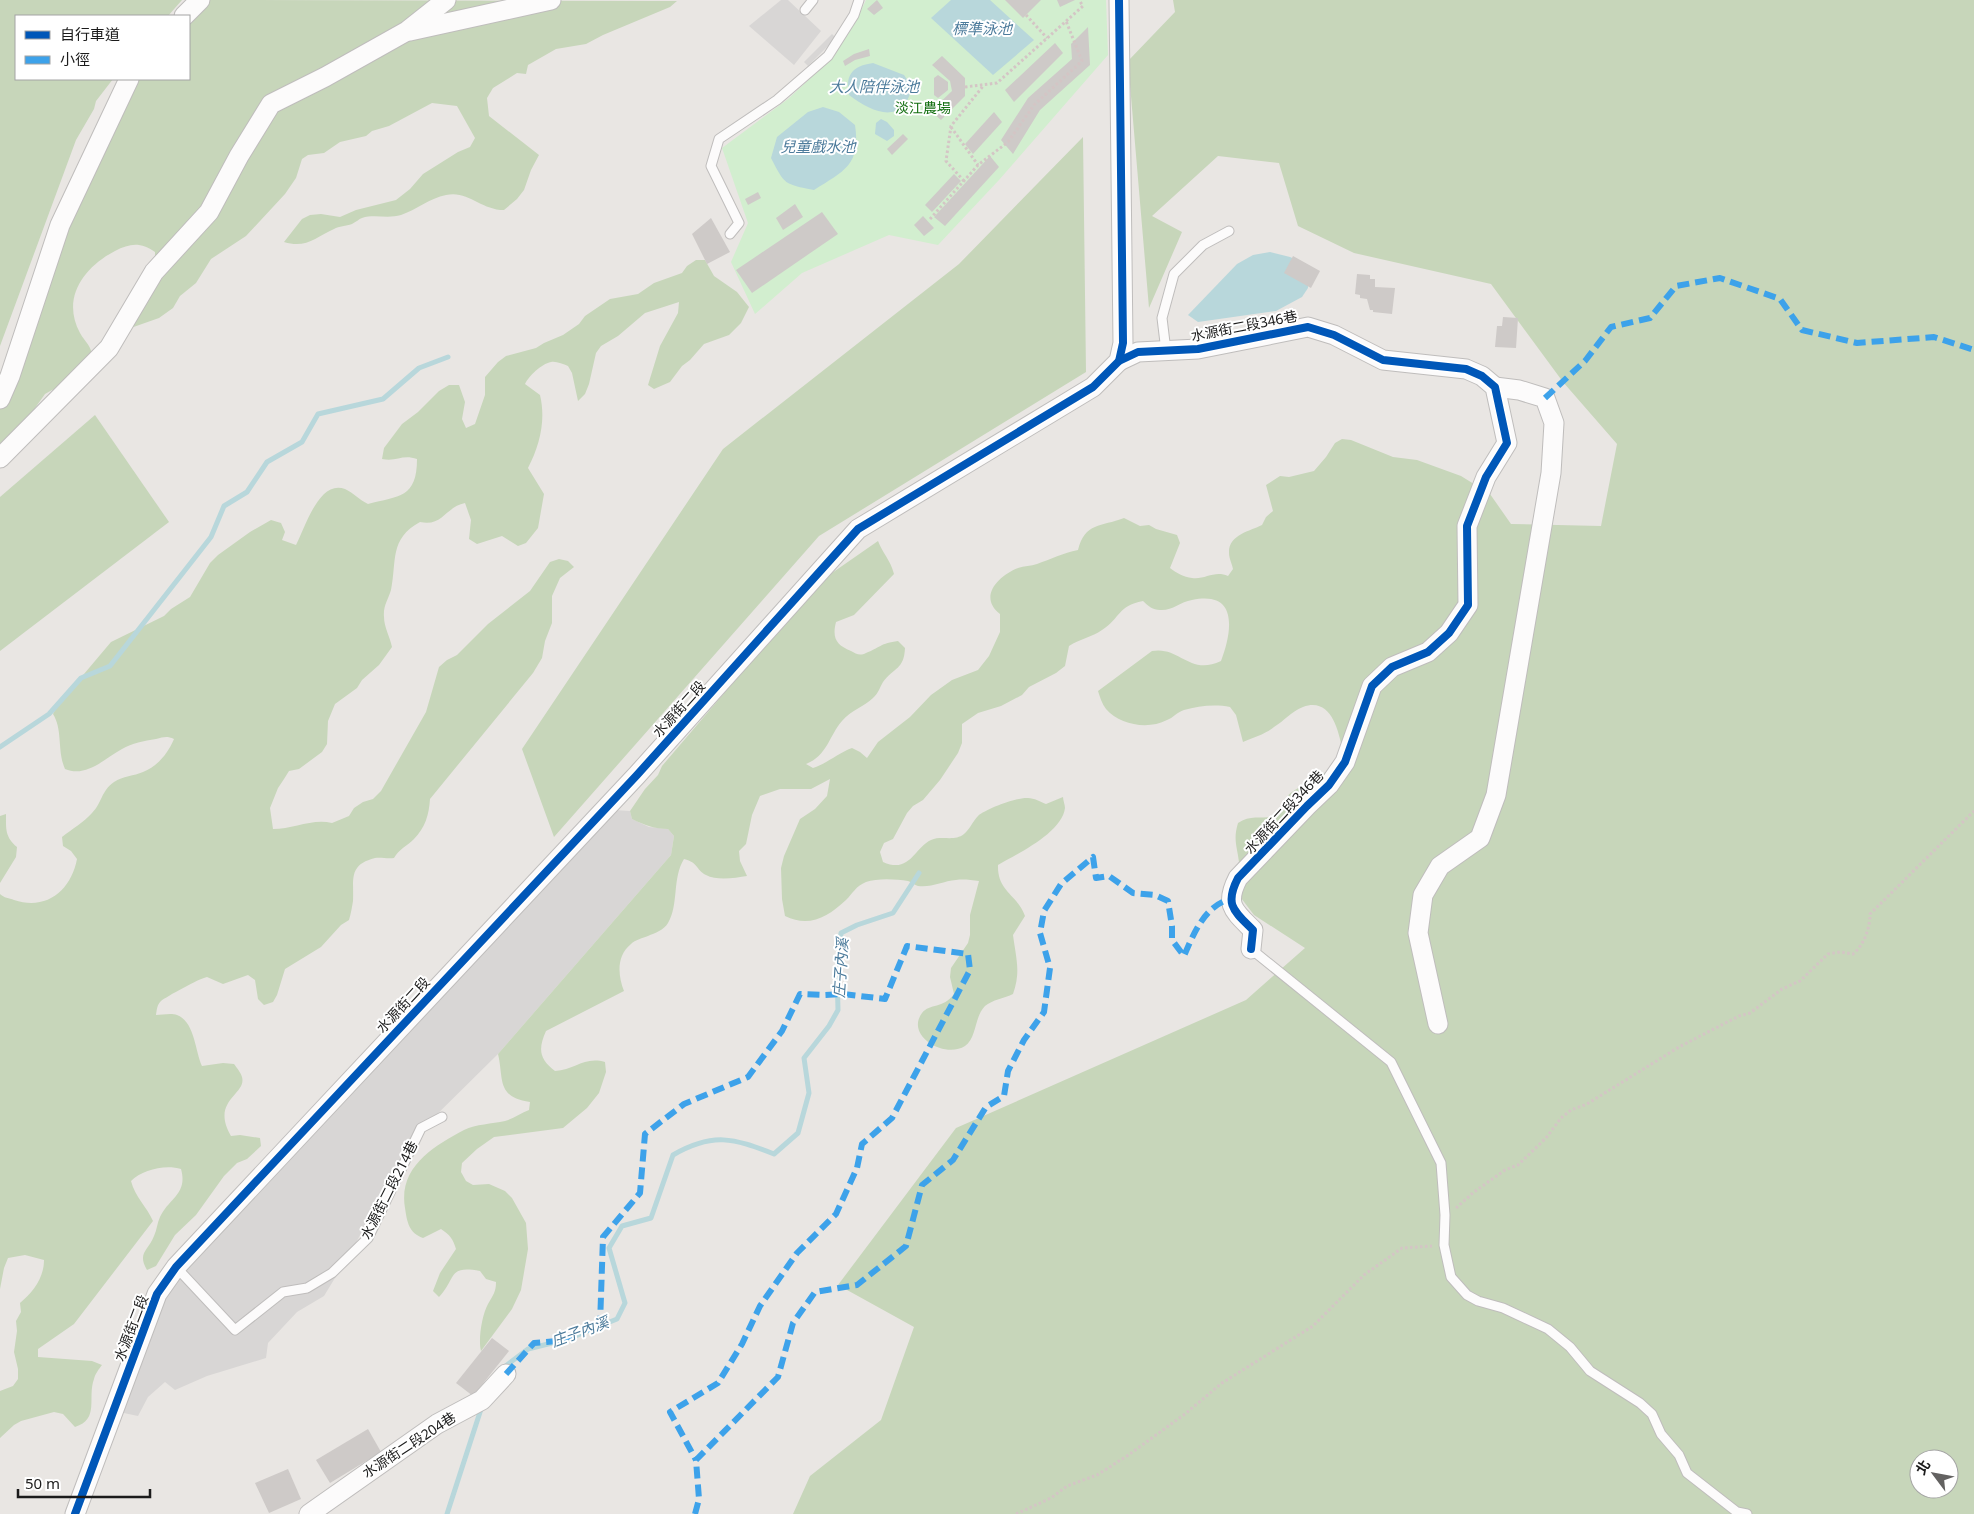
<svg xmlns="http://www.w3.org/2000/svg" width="1974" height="1514" font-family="'Noto Sans','Noto Sans TC',sans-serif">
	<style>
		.residential { fill: #d8d6d5 }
		.forest { fill: #c7d6ba; fill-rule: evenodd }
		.park { fill: #d2eecf }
		.water { fill: #b8d7db }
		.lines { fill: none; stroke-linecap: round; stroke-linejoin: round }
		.stream { stroke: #b8d7db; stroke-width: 5 }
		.building { fill: #cecac8 }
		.lane-casing { stroke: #bfbdbc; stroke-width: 11 }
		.street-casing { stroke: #bfbdbc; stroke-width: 21 }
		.path { stroke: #d4c5c5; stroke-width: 3; stroke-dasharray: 2.5 2.5; stroke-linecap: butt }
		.lane { stroke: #fcfbfb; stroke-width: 9 }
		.street { stroke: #fcfbfb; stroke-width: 19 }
		.quiet { stroke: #3da2ea; stroke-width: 6; stroke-dasharray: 12 6; stroke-linecap: butt }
		.cycleway-casing { stroke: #fff; stroke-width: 11 }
		.cycleway { stroke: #0057b8; stroke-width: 8 }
		.labels { text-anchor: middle; stroke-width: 4; stroke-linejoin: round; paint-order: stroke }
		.park-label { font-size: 14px; fill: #146f12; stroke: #fff }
		.street-label { font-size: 14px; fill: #1b1b1b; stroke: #fff }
		.water-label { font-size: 15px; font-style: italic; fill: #4c7b9b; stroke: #fff }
	</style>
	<rect width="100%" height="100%" fill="#e9e6e3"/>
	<g class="residential">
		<polygon points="781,0 788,0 821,31 794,65 749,26"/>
		<polygon points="832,34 836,38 808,66 804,62"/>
		<polygon points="614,810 630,811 632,819 649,827 668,829 674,836 671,855 498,1054 412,1139 352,1250 324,1296 297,1312 268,1343 266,1358 207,1376 175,1390 165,1382 148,1397 138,1416 119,1412 161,1300 200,1254"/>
	</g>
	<g class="forest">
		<polygon points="0,0 182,0 168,16 16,16 16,79 113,79 96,101 94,109 76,140 0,346"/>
		<path d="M207,0L677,1L670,7L603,35L586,44L556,49L528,65L526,74L517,73L493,88L487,98L489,116L539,155L531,170L524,190L517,199L504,210C481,210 468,190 446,195C430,198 416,210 401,215C388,219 374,214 362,218C359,219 356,222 352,224C346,226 339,226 334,229C316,237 306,249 284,242L302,219L310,215L321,214L340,217L356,210L396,200L410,189L423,174L458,152L470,147L475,138L457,106L432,103L389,126L372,131L366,136L340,142L324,153L308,155L302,159L296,178L285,194L246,236L211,259L196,283L180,296L173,308L159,318L125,330L155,262V252C141,242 130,243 115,251C84,267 61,298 80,333C85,342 92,346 92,357L60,388L52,390L45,394L0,457V385L98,122L136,79H189V20Z"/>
		<path d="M1173,0H1974V1514H793L810,1476L881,1420L914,1327L838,1285L956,1128L1246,1000L1305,948L1254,915L1238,894L1231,879L1239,862C1237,846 1233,840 1238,823C1255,811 1270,825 1286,808C1286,804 1286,800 1288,796C1292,789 1324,776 1333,766C1337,761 1339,753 1342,748C1338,728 1330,697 1303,707C1292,711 1284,721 1274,727C1266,734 1253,738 1243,742L1236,715L1230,707C1215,704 1198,706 1184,710C1177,712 1173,718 1167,720C1148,730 1120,725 1106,709C1102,704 1100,697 1098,691L1152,651C1180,646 1189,676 1221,661C1232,632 1239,590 1192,600C1180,602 1172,611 1160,610C1153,610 1148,606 1143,601C1117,606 1121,618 1102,630C1092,637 1080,639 1069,646L1065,666L1056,673L1029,687L1022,695L1001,706L978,713L962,724V743L958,753L940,780L923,800L913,806L907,813L893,839L884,843L880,852L883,862C910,874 914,848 931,840C942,835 954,842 964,834C970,829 973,821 978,816C986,809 1017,797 1028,798C1034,798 1041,802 1046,804L1063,797C1063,800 1065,805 1065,808C1062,833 1017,854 998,865C997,892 1018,895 1025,916L1013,935C1016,958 1021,972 1013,994C1005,998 992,1000 985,1006C974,1017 977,1038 965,1046C945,1059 905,1036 922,1013C930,1003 943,1009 954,994L950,977L951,968L968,943L970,935V915L979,881C971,880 963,879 956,880C943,881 931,888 918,886C915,885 911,882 908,881C896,879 877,878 866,882C856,886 853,893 846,900C828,917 809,928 785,916L782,899L781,868L784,856L800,819L815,809L827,796L830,779L811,789H780L760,796L752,815L746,844L739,851L740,861L747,876C735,878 717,881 706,875C695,869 699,863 684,859C672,878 679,905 668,923C664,930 655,933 648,936C643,938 635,940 631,944C616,956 618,976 624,991L546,1031C538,1049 539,1059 555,1071C575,1070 584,1056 605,1062L606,1072L599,1093L587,1108L563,1128L494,1137L477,1149L462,1163L461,1172L466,1181L473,1185L489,1184L505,1191L512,1198L526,1223L528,1249L521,1290L512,1309L481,1351C478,1339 482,1315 488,1304C493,1295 496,1292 496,1282L486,1279L480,1271C447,1265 457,1278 439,1297L433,1291L440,1273L456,1249C453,1239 450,1235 441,1229L423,1238C409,1233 407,1222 405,1208C398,1167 434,1146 464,1130C476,1124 492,1124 505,1121C513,1119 521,1113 529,1110L530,1102C496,1097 504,1079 498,1054L671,855L674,836L668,829C655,829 644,825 632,819L630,811L645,789L658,775L662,766L819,582L878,541C883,554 890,559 894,574L854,615L836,622C832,638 836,645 851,651C856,654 860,656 866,653C879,648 881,643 898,641L905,648C904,670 894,667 883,682C880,687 878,694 873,698C864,707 851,710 842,721C829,736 827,756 806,764L813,768C828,763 838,753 852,748L860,752L867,758L878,742L910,717L931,695L952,680L978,670L989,656L1000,632V614C978,597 998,576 1018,568C1024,566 1031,566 1037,564C1051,559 1063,553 1078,550C1085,522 1101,527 1124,518L1140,526L1149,525L1156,529L1177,535L1180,543L1170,568C1176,573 1184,577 1192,578C1205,580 1214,570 1228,576L1233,569C1232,564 1229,558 1229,553C1228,535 1250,531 1262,525L1266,517L1273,511L1266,485L1280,476L1289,477L1314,471L1326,457L1335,443L1342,439L1351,440L1393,457L1417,460L1461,476L1490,494L1511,524L1601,526L1617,444L1563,382L1491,284L1354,253L1298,226L1279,163L1218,156L1152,216L1182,232L1149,308L1128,61L1175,12ZM1919,1459H1949V1489H1919Z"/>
		<polygon points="1083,137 1086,372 819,536 554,837 522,749 723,449 959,264"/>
		<path d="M696,260H705L714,276L737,292L749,307L741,323L729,335L704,344L690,360L682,366L670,382L654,389L648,385L660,346L678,313L679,302L645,313L618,336L601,346L596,353L589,384L585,394L578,401L572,373L568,366C563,364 556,361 551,362C541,364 529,376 525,384L540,395C546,420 540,445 528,468L544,494L538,528L526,543L518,546L502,536L477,544L469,539L471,520L465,503C445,507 443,527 420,522C389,539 397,561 391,590C388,600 383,606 384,617C384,627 390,637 392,647L379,665L362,680L357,688L335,704L328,721L327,744L322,752L299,769L289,771L284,779L278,788L270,808L273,829C293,829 313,818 332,823L349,816L354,808L363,802L373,799L381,791L426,712L439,667L447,660L457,655L488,624L530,591L550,562L559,559L568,561L574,567L560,578L552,596V623L545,641L542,658L533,673L430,799C429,815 425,828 414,839C407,846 399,849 394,858C387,859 381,857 375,858C348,865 354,879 353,901C352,907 351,913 349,920L341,925L321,947L285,969L277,995L273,1002L264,1005L258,999L255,980L248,975L223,984L207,977C200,978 166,997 161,1001C157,1005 157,1009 156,1015C162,1015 171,1013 177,1015C195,1022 195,1051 202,1066L223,1063L234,1064C237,1068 241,1073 242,1077C247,1095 210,1100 231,1136L240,1135L260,1138L261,1146L247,1159L237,1163L224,1176L196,1215L175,1235L156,1266L147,1270C137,1253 148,1251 154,1236C157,1230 157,1223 160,1217C169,1198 188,1194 181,1169C165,1164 142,1170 131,1181C135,1197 147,1207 153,1221L74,1324L38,1349V1357L92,1361L102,1365C99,1369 95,1374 94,1379C87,1398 100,1419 75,1427L63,1414L54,1412L21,1421L14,1425L0,1438V1391L13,1386L18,1379V1369L14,1352L17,1331L16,1321L21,1312L20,1303C33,1292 44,1278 44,1260L25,1255L8,1258L4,1268L0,1289V894C4,898 9,898 14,900C47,911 71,890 77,859L71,851L63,846L62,837C72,829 84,822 92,813C102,803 101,791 114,782C123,776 134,776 143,772C158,766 168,753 174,739C167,736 164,737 156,739C144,741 132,743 122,749C104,759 86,778 65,769C57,751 63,730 53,714L57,706L111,642L164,616L171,609L190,597L210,563L218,555L250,532L271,520L281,523L285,532L282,540L296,545C305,528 319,479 345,489C354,493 359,500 368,504C399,496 417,498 417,459C402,454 397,462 382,459L384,448L402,424L418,412L439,391L449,385H459L465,402L462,419L466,428L475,424L485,395V377L498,362L506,356L536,348L544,343L563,335L579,324L585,316L610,299L638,294L654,283L682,273L687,266Z"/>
		<polygon points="95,415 169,522 0,651 0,497"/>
		<path d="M6,814C6,829 5,837 17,847L16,857L0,883V816Z"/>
	</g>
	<polygon class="park" points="866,0 1106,0 1108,55 999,180 938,245 889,235 802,273 755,314 731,262 748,223 722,148 788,99 830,60 855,23"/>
	<g class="water">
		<polygon points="951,0 990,0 1034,40 993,75 931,18"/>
		<path d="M873,63L904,75L912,87C903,126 873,113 849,95C845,75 852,66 873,63Z"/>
		<path d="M823,107L839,112L855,125C861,165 844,171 814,190C784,184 785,185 771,158L777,137L808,112Z"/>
		<polygon points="881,119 887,122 894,130 894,136 887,141 875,134 876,123"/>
		<polygon points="1270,252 1290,257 1308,265 1308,288 1302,297 1276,311 1198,322 1188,315 1237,264 1253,255"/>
	</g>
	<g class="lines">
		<g class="stream">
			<polyline points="0,747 49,714 81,678 110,666 211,537 224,506 247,492 267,462 302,442 318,414 383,399 419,368 448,357"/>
			<path d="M503,1368L528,1349L568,1339L617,1319L625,1303L609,1248L622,1226L651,1218L673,1155C713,1132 733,1138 774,1154L798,1133L809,1093L804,1058L829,1026L838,1010L837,970L841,933L857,925L893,913L919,873"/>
			<polyline points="447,1514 482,1406"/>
		</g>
	</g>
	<g class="building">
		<polygon points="877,0 883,8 874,15 867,9"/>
		<polygon points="1005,0 1041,0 1023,18"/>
		<polygon points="1057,0 1075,0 1060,7"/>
		<polygon points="1088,27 1090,65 1040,110 1013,154 1001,140 1028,98 1072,59 1071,44"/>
		<polygon points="1055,43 1063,53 1014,102 1005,90"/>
		<polygon points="869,49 870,56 855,60 845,66 843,61 854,54"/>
		<polygon points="942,56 965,78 965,96 941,120 931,111 952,91 950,81 932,65"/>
		<polygon points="938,75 948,82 948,90 938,98 934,95 934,78"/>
		<polygon points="994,112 1002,122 973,154 965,144"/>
		<polygon points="903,134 908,139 892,155 887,149"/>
		<polygon points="990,156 999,167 945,226 934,217"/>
		<polygon points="954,174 961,181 932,212 925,205"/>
		<polygon points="758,192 761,198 748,205 745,199"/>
		<polygon points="795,204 803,217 783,230 776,218"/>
		<polygon points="822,212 838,234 752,293 736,270"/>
		<polygon points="923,216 934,228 924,236 914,225"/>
		<polygon points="711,218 730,252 707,264 692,234"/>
		<polygon points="1293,256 1320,271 1311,288 1284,273"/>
		<polygon points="1357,274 1370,275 1370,279 1375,279 1375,287 1395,288 1392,314 1373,312 1373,310 1370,310 1367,299 1360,298 1360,295 1355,294"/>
		<polygon points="1503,317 1518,318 1516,348 1495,347 1497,326 1502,326"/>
		<polygon points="492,1338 509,1351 473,1396 456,1383"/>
		<polygon points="368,1429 381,1452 330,1483 316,1460"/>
		<polygon points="288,1469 301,1499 269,1513 255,1483"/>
	</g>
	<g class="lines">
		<g class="lane-casing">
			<g id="lane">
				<polyline points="805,10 813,0"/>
				<polyline points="730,234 739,223 711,166 719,139 777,100 828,56 854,15 859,0"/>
				<polyline points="1166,351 1162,318 1174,274 1203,245 1229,231"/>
				<polyline points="1251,949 1391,1062 1441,1163 1445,1215 1444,1245 1451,1277 1467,1295 1478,1301 1503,1308 1548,1329 1570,1347 1590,1371 1640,1403 1652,1414 1661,1434 1679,1455 1687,1473 1737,1512 1747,1514"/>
				<polyline points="176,1267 235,1330 283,1292 307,1288 332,1273 368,1238 421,1128 442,1117"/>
			</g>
		</g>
		<g class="street-casing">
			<g id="street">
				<polyline points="184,16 200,0"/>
				<polyline points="410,31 551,0"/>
				<path d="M1119,361L1138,352L1198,349L1308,327L1334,335L1383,360L1466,369L1482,376L1495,387L1507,443L1486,477L1467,526L1468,605L1449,633L1428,652L1392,667L1372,686L1345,762L1329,785L1307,806L1238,878C1224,905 1234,911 1253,930L1251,949"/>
				<polyline points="0,399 10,376 60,225 129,79"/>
				<polyline points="0,458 109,348 154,272 209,212 239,156 271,104 325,77 407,31 446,0"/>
				<polyline points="1438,1024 1418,933 1423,895 1440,866 1480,838 1496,795 1551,473 1554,423 1545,398 1519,390 1495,387"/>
				<polyline points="75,1514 157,1294 176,1267 637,775 858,529 1093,387 1119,361 1123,343 1119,0"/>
				<polyline points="309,1514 437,1424 482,1400 506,1374"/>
			</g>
		</g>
		<g class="path">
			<polyline points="1026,15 1047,38"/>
			<polyline points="965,87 997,83 1083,6 1079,0"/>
			<polyline points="951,127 978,165"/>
			<polyline points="964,181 946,161 951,126 984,85"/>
			<polyline points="930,219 978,165 1008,142 1034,105 1082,61 1066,21"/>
			<path d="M1456,1208L1474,1192L1505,1170L1518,1165L1546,1138L1561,1118L1571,1110L1587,1104L1679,1047L1739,1016L1750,1013L1782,989L1800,981L1828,954L1840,952L1853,954C1864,945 1870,928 1870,914L1974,811"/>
			<polyline points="1016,1514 1051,1498 1067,1486 1097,1475 1127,1456 1185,1414 1222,1383 1313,1326 1364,1275 1402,1248 1432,1246"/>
		</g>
		<use href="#lane" class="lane"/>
		<use href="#street" class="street"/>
		<g class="quiet">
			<polyline points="1545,398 1585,361 1611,327 1650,318 1676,286 1720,278 1780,299 1802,330 1857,343 1934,337 1974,350"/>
			<polyline points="506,1374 534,1343 557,1341 600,1325 603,1237 640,1193 645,1134 684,1104 748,1077 782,1031 800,994 824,995 843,994 885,999 907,946 968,954 970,970 892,1118 862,1144 857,1168 836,1214 797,1253 760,1306 742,1344 718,1383 670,1412 696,1460"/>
			<path d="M695,1514L699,1499L696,1460L778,1377L793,1323L815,1292L857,1285L906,1246L922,1185L953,1160L986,1107L1004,1096L1008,1071L1024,1040L1044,1012L1050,968L1040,933L1044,911L1061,884L1093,857L1096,878L1109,876L1133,893L1155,895L1168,901L1172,926V940L1184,956C1194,933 1205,905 1231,899"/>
		</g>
		<g class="cycleway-casing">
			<g id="cycleway">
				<path d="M1119,361L1138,352L1198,349L1308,327L1334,335L1383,360L1466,369L1482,376L1495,387L1507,443L1486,477L1467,526L1468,605L1449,633L1428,652L1392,667L1372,686L1345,762L1329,785L1307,806L1238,878C1224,905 1234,911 1253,930L1251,949"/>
				<polyline points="75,1514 157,1294 176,1267 637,775 858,529 1093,387 1119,361 1123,343 1119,0"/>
			</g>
		</g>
		<use href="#cycleway" class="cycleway"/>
	</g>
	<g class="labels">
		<g class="park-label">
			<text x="923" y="113">淡江農場</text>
		</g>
		<g class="street-label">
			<text transform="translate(1244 326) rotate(-11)" y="5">水源街二段346巷</text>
			<text transform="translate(679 709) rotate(-48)" y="5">水源街二段</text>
			<text transform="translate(1284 812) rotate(-47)" y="5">水源街二段346巷</text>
			<text transform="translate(403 1005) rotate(-47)" y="5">水源街二段</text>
			<text transform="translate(389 1190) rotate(-63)" y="5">水源街二段214巷</text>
			<text transform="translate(131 1328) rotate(-69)" y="5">水源街二段</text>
			<text transform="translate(409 1445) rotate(-33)" y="5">水源街二段204巷</text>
		</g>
		<g class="water-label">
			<text x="982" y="34">標準泳池</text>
			<text x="874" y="92">大人陪伴泳池</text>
			<text x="818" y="152">兒童戲水池</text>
			<text transform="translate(841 968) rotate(-86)" y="5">庄子內溪</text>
			<text transform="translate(580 1332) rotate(-20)" y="5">庄子內溪</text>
		</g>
	</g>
	<rect x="15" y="15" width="175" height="65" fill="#ffffff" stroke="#a4a4a4"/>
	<rect x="25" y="31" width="25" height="8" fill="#0057b8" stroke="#a4a4a4"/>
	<text x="60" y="40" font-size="15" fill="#1b1b1b">自行車道</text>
	<rect x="25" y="56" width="25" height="8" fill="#3da2ea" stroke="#a4a4a4"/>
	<text x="60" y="65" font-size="15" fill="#1b1b1b">小徑</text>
	<g transform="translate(1934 1474) rotate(302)"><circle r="24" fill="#ffffff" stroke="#a4a4a4"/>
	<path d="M0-4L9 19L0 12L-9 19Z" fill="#636261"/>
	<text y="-8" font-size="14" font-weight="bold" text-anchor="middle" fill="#1b1b1b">北</text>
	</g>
	<path d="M18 1489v8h132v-8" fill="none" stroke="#1b1b1b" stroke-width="2.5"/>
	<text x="25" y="1489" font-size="15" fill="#1b1b1b" stroke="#ffffff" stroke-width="4" paint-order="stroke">50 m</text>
</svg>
